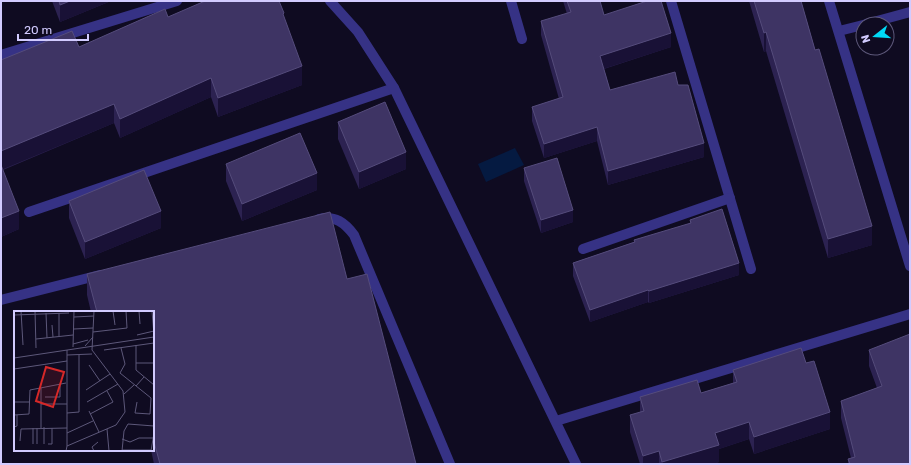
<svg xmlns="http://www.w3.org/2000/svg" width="911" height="465" font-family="Rubik,sans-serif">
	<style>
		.water { fill: #051a41 }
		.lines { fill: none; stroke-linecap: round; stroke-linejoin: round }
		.service { stroke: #363285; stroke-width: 10 }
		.minor { stroke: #363285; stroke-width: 10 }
		.wall { fill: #2c2251 }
		.shaded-wall { fill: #191136 }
		.building { fill: #3e3464; stroke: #554c7c }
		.inset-road { fill: none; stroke: #5d587a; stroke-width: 1 }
		.view { fill: #d62828; fill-opacity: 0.15; stroke: #d62828; stroke-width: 2 }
		.inset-edge { fill: none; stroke: #d2cbff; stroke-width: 2 }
	</style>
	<rect width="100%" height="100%" fill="#0f0b21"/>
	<polygon class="water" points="515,148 524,165 486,182 478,164"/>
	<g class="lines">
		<g class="service">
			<polyline points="511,1 522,39"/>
			<polyline points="866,24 910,12"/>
			<polyline points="839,31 863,25"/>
			<polyline points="1,55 177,1"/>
			<polyline points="29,212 394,88"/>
			<path d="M319,219C335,215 345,223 354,235L450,464"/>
			<polyline points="1,300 100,275"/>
		</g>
		<g class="minor">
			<polyline points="330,1 358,32 394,88 576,464"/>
			<polyline points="671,1 751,269"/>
			<polyline points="829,1 910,266"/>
			<polyline points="583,249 730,198"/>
			<polyline points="556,421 910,314"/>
		</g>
	</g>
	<g class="wall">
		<polygon points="52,1 111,1 60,22"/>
		<polygon points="563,1 600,1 604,15 671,47 604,69 610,90 678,85 704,157 608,185 597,141 544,158 532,121 532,107 559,99 541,35 541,21 567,14"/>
		<polygon points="749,1 801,1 872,245 828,258 766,51 764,52"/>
		<polygon points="168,17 302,85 218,117 211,97 120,138 114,123 3,170 19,229 1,237 1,60 79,47"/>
		<polygon points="338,122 406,169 359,189 338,139"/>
		<polygon points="226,164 317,190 242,221 226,181"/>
		<polygon points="524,168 573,222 541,233 524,181"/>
		<polygon points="69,201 161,228 85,259 69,218"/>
		<polygon points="690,220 739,275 649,303 648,302 590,322 573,276 573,263 634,242 634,240 690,224"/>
		<polygon points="87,274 347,279 416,464 154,464 151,450 153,450 153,312 91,312 87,295"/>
		<polygon points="869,350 910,464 848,464 848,459 851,458 841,418 841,401 877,388 869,366"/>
		<polygon points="806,363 830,429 754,454 749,439 719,449 719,462 713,464 640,464 630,432 630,415 640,413 640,397 701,393 733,383 733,370"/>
	</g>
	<g class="shaded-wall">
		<polygon points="70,1 111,1 60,22 60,5"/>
		<polygon points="766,32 766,51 764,52 764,33"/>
		<polygon points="671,33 671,47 600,70 600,56"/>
		<polygon points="302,66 302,85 218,117 218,98"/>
		<polygon points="211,78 211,97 120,138 120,119"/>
		<polygon points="114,104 114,123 1,170 1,151"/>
		<polygon points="597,127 597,141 544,158 544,144"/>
		<polygon points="704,143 704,157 608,185 608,171"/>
		<polygon points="406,152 406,169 359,189 359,172"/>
		<polygon points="317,173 317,190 242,221 242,204"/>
		<polygon points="573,210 573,222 541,233 541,220"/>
		<polygon points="19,211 19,229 1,237 1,218"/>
		<polygon points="161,211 161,228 85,259 85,242"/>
		<polygon points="872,226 872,245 828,258 828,239"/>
		<polygon points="739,263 739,275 649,303 649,291"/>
		<polygon points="648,290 648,302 590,322 590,310"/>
		<polygon points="830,412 830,429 754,454 754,437"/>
		<polygon points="749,422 749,439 719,449 719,462 713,464 662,464 662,462 715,433"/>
		<polygon points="659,451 659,464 643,464 643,456"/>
	</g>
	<g class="building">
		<polygon points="59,1 70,1 60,5"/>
		<polygon points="205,1 279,1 284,13 283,14 302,66 218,98 211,78 120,119 114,104 1,151 1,60 72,31 79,47 165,9 168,17"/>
		<polygon points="567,1 600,1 604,15 647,1 661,1 671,33 600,56 610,90 675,72 678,85 688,85 704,143 608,171 597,127 544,144 532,107 563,97 541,21 571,12"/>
		<polygon points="754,1 801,1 815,50 819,49 872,226 828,239 766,32 764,33"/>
		<polygon points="385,102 406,152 359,172 338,122"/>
		<polygon points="300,133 317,173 242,204 226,164"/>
		<polygon points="557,158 573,210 541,220 524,168"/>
		<polygon points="1,165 19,211 1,218"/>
		<polygon points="144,170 161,211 85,242 69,201"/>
		<polygon points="722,209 739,263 649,291 648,290 590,310 573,263 635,242 634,240 691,223 690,220"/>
		<polygon points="330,212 347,279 367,274 416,464 160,464 153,438 153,312 97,312 87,274"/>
		<polygon points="910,334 910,464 850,464 848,459 855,457 841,401 882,386 869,350"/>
		<polygon points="801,348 806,363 814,361 830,412 754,437 749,422 715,433 719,445 662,462 659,451 643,456 630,415 644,411 640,397 697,380 701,393 737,382 733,370"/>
	</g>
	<g transform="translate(14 311)">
		<rect width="140" height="140" fill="#0f0b21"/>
		<path class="inset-road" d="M7,0L9,34M21,0L22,37M99,0L101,14M125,0L126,13M138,0L140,24M32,2L33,27M0,4L55,2M60,6L80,5M38,14L39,26M60,18L79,17M79,21L113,17L112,0M123,24L140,20M45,25V2M22,28L59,24M59,33L74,29M122,34V59L140,74M71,35L79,26M59,36L60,0M107,37L111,53L106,62L137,87L136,103L121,102L123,91M90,39L140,32M53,44L78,43M0,47L140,26M122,52H140M75,54L86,70M0,58L53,50M122,75L130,66M72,79L96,63M110,83L120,74M31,86H46V73M0,91H15M73,91L104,73M27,93H53M75,100L85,121M53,102L65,101V44M76,103L99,91L93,80M0,104L15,103L16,79L52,72M0,116L3,115V104M30,116V133M19,117V133M23,117V133M27,117V77M93,118L95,140M53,122L79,110M108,128L116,131L125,127H139M6,130L7,118L53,117M34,133H38V117M53,135V39M108,139H137M52,140L53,135L102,114L111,101L109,80L78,39L80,0M80,140L78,136L84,131M108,140L110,120L114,113L140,115M137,140L140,122"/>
		<path class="view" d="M32,56L50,61L39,96L22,90Z"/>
		<rect width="140" height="140" class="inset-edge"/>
	</g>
	<rect width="911" height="465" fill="none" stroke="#d2cbff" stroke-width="4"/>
	<g transform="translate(875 36) rotate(253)"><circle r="19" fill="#0f0b21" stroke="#5d587a"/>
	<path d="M0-3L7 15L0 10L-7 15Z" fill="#00daf6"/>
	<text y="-6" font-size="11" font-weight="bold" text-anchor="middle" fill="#d2cbff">N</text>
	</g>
	<path d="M18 34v6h70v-6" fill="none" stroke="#d2cbff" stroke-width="2"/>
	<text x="24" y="34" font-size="12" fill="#d2cbff" stroke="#0f0b21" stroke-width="3" paint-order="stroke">20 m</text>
</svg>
